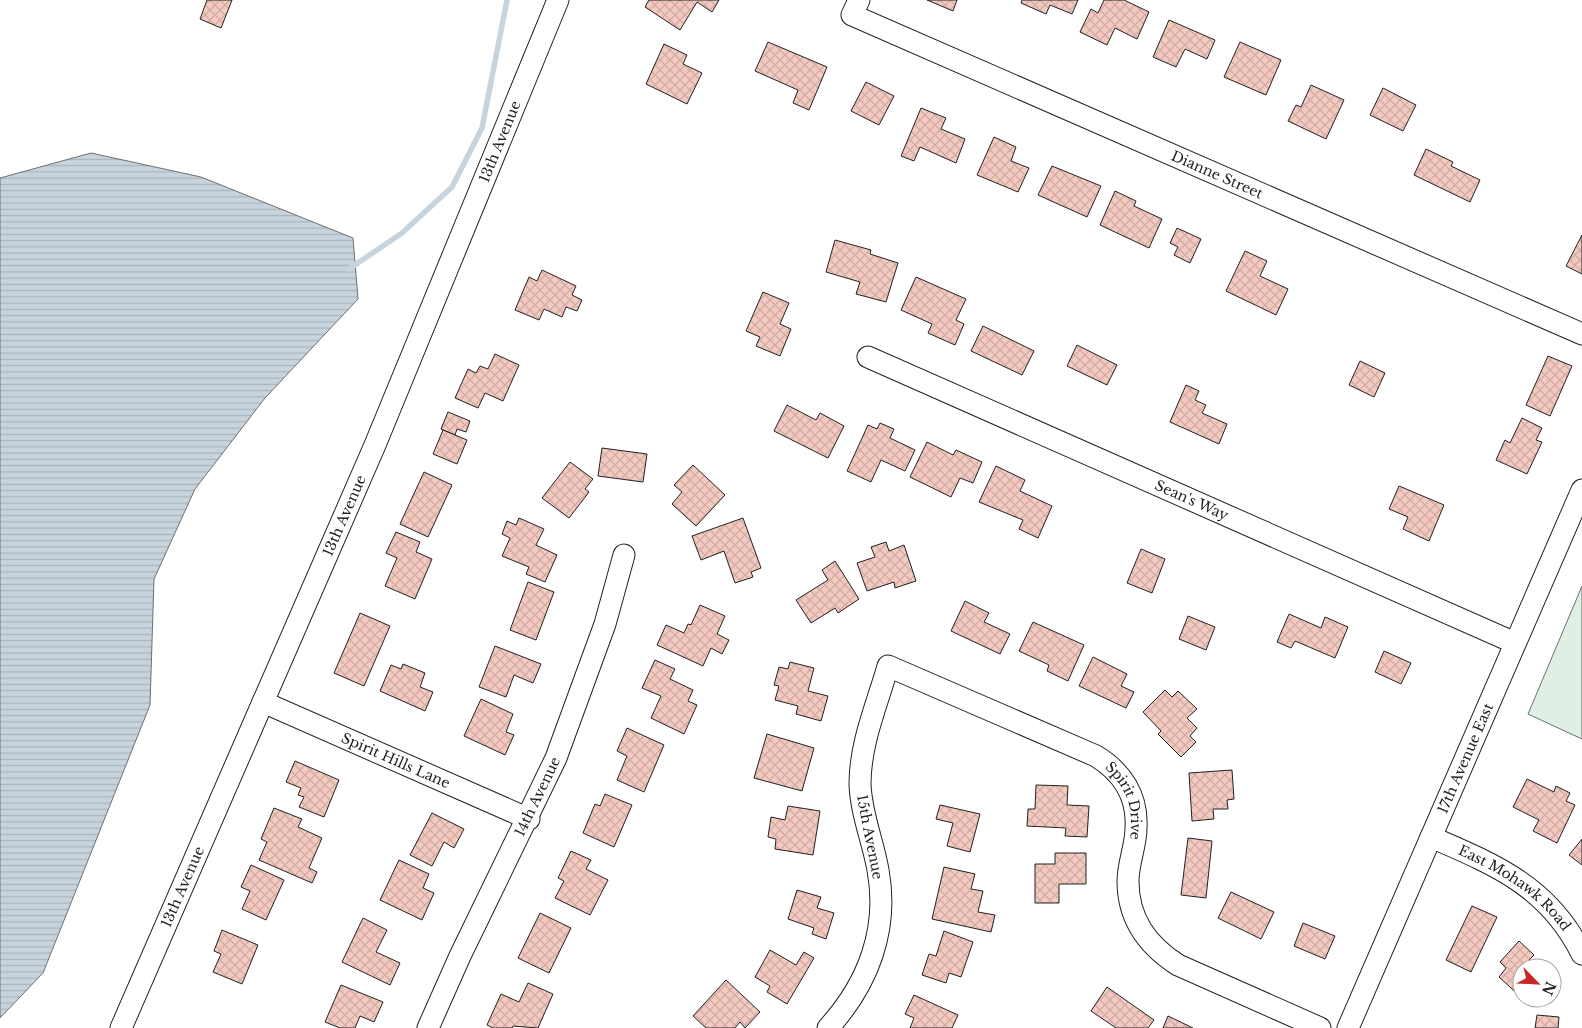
<svg xmlns="http://www.w3.org/2000/svg" width="1582" height="1028" font-family="'Libre Baskerville',serif">
	<style>
		.park { fill: #e0efe3; stroke: #6f6f6f }
		.water { fill: url(#water-rules); stroke: #6f6f6f }
		.lines { fill: none; stroke-linecap: round; stroke-linejoin: round }
		.stream { stroke: #c7d3dd; stroke-width: 5.5 }
		.building { fill: url(#building-cross-hatch); stroke: #222 }
		.minor-casing { stroke: #222; stroke-width: 23 }
		.minor { stroke: #fff; stroke-width: 21 }
		.labels { text-anchor: middle; stroke-width: 4; stroke-linejoin: round; paint-order: stroke }
		.street-label { font-size: 14px; fill: #222; stroke: #fff }
	</style>
	<defs>
		<pattern id="water-rules" width="6" height="5" patternUnits="userSpaceOnUse" patternTransform="scale(1.25)"><rect width="6" height="5" fill="#c7d3dd"/><path d="M0 2.5h6" fill="none" stroke="#abb5bd"/></pattern>
		<pattern id="building-cross-hatch" width="8" height="8" patternUnits="userSpaceOnUse" patternTransform="scale(1.25)"><rect width="8" height="8" fill="#f3c9c0"/><path d="M0 0l8 8M0 8l8-8" fill="none" stroke="#d0aca5"/></pattern>
	</defs>
	<rect width="100%" height="100%" fill="#fff"/>
	<polygon class="park" points="1582,586 1582,739 1528,714"/>
	<polygon class="water" points="91,153 201,177 353,238 358,299 265,398 195,489 154,579 150,705 43,973 0,1018 0,178"/>
	<g class="lines">
		<polyline class="stream" points="349,269 402,233 452,187 482,128 507,0"/>
	</g>
	<g class="building">
		<polygon points="207,0 232,0 221,28 200,19"/>
		<polygon points="649,0 719,0 712,12 697,2 680,30 645,7"/>
		<polygon points="927,0 957,0 953,11"/>
		<polygon points="1022,0 1078,0 1072,14 1050,5 1046,14 1021,3"/>
		<polygon points="1104,0 1124,0 1149,12 1137,39 1115,28 1107,45 1080,32 1091,9 1098,13"/>
		<polygon points="1169,20 1215,40 1207,59 1185,49 1176,67 1153,57"/>
		<polygon points="768,42 827,67 809,110 793,103 798,90 755,71"/>
		<polygon points="1240,42 1281,60 1266,95 1224,77"/>
		<polygon points="664,44 687,55 683,64 702,73 687,104 646,84"/>
		<polygon points="866,82 894,96 879,125 851,111"/>
		<polygon points="1311,85 1344,100 1326,139 1288,121 1296,105 1301,107"/>
		<polygon points="1383,88 1416,105 1403,131 1370,115"/>
		<polygon points="921,108 946,118 941,129 965,139 956,163 920,147 914,161 901,156"/>
		<polygon points="994,137 1016,147 1011,161 1029,168 1018,192 977,175"/>
		<polygon points="1426,149 1453,162 1451,166 1480,180 1470,202 1414,175"/>
		<polygon points="1052,166 1101,186 1087,217 1038,195"/>
		<polygon points="1115,191 1136,201 1134,206 1162,219 1149,248 1100,225"/>
		<polygon points="1177,228 1201,239 1190,263 1174,255 1178,247 1170,243"/>
		<polygon points="1582,235 1582,274 1566,266"/>
		<polygon points="835,240 871,250 870,254 898,263 886,302 856,294 860,282 826,272"/>
		<polygon points="1245,251 1267,261 1260,276 1288,289 1276,315 1226,291"/>
		<polygon points="542,270 576,286 572,295 582,300 577,311 566,307 562,317 544,309 539,320 515,310 529,277 537,281"/>
		<polygon points="916,277 966,299 956,320 964,324 955,345 928,333 932,324 901,310"/>
		<polygon points="763,292 789,303 780,324 791,329 780,356 756,346 760,337 746,331"/>
		<polygon points="983,326 1034,351 1022,375 971,351"/>
		<polygon points="1077,345 1117,365 1107,385 1067,366"/>
		<polygon points="495,354 519,365 503,401 485,393 478,408 455,398 468,369 476,373 480,366 488,369"/>
		<polygon points="1548,356 1572,366 1550,416 1526,405"/>
		<polygon points="1360,361 1385,373 1374,397 1349,385"/>
		<polygon points="1186,385 1199,391 1195,400 1206,405 1202,413 1227,424 1219,444 1170,422"/>
		<polygon points="787,405 816,420 820,413 844,426 828,458 774,431"/>
		<polygon points="448,412 470,421 466,432 457,429 455,435 441,429"/>
		<polygon points="1522,418 1542,428 1536,440 1542,442 1527,474 1496,460 1505,440 1510,443"/>
		<polygon points="880,423 894,429 890,438 915,450 905,471 881,460 871,482 847,471 868,425 877,429"/>
		<polygon points="443,430 467,440 457,464 433,454"/>
		<polygon points="927,442 953,455 956,450 982,462 973,483 960,478 951,497 910,477"/>
		<polygon points="602,448 647,454 643,482 598,476"/>
		<polygon points="570,462 593,479 585,489 589,492 569,518 542,498"/>
		<polygon points="693,465 725,495 696,526 672,504 682,492 674,485"/>
		<polygon points="996,466 1025,480 1020,491 1052,506 1038,538 1019,529 1023,520 979,502"/>
		<polygon points="424,472 452,485 428,537 400,524"/>
		<polygon points="1399,486 1444,505 1429,541 1403,529 1408,517 1389,509"/>
		<polygon points="519,518 544,529 536,545 557,555 545,582 526,574 529,567 502,556 510,538 502,534 507,521 516,525"/>
		<polygon points="743,518 761,568 751,572 753,577 735,583 724,551 701,560 692,536"/>
		<polygon points="396,532 420,542 416,552 432,559 415,599 385,586 397,558 386,553"/>
		<polygon points="886,542 889,551 904,545 916,581 895,588 894,582 867,591 857,563 875,557 871,547"/>
		<polygon points="1141,549 1165,559 1152,593 1127,583"/>
		<polygon points="835,561 859,599 838,613 835,608 811,623 796,600 828,580 822,570"/>
		<polygon points="528,582 554,592 536,640 510,630"/>
		<polygon points="965,601 989,613 984,622 1010,634 1000,654 951,631"/>
		<polygon points="700,605 725,616 717,634 729,640 722,654 711,648 703,666 657,645 666,625 684,633 688,624 691,625"/>
		<polygon points="360,613 390,626 364,686 334,673"/>
		<polygon points="1289,614 1321,628 1325,617 1348,627 1335,658 1295,641 1291,648 1277,642"/>
		<polygon points="1188,616 1215,627 1206,650 1179,639"/>
		<polygon points="1033,622 1084,645 1068,681 1047,671 1049,665 1019,651"/>
		<polygon points="495,646 541,664 533,683 514,675 506,697 479,687"/>
		<polygon points="1384,651 1411,663 1401,684 1375,672"/>
		<polygon points="1093,657 1127,674 1121,686 1134,692 1126,708 1079,686"/>
		<polygon points="655,660 675,669 670,679 693,690 688,701 697,705 684,734 651,718 661,696 642,688"/>
		<polygon points="790,662 814,668 808,691 828,696 821,721 796,714 798,706 775,700 779,686 774,685 779,667 788,669"/>
		<polygon points="403,664 425,673 420,687 433,692 425,711 380,691 391,665 401,669"/>
		<polygon points="1165,690 1172,697 1178,691 1197,709 1187,718 1197,728 1190,736 1196,742 1181,757 1158,734 1161,731 1143,712"/>
		<polygon points="481,699 513,714 506,732 514,735 505,755 464,736"/>
		<polygon points="627,728 664,745 644,792 617,780 627,756 617,751"/>
		<polygon points="767,734 814,748 802,791 754,778"/>
		<polygon points="295,761 339,780 324,817 299,807 304,797 298,795 301,788 286,782"/>
		<polygon points="1232,770 1234,799 1227,800 1228,809 1213,809 1214,819 1192,821 1189,773"/>
		<polygon points="1527,779 1554,792 1556,786 1570,793 1566,801 1575,805 1557,843 1533,831 1539,820 1513,807"/>
		<polygon points="1036,785 1068,786 1067,805 1089,806 1087,837 1065,836 1066,828 1027,826 1028,809 1035,809"/>
		<polygon points="605,794 632,805 614,847 583,833 595,804 600,806"/>
		<polygon points="940,805 980,814 970,852 947,846 953,823 936,819"/>
		<polygon points="788,806 820,811 813,855 775,849 776,839 768,837 771,817 785,820"/>
		<polygon points="274,808 302,819 298,827 322,838 309,868 317,872 312,883 259,860 267,842 261,839"/>
		<polygon points="432,813 464,829 454,848 444,842 432,866 410,855"/>
		<polygon points="1188,838 1212,841 1206,898 1181,895"/>
		<polygon points="1582,839 1582,865 1569,855"/>
		<polygon points="571,851 591,860 586,869 608,880 590,915 555,898 564,881 558,878"/>
		<polygon points="1055,853 1086,853 1086,884 1059,884 1059,903 1035,903 1035,864 1055,864"/>
		<polygon points="399,860 429,874 423,888 434,893 422,920 380,900"/>
		<polygon points="251,865 284,880 266,920 242,909 250,891 241,887"/>
		<polygon points="944,867 975,874 971,889 983,891 978,912 995,915 991,932 932,919"/>
		<polygon points="797,890 821,897 817,908 834,913 826,939 812,934 814,928 788,919"/>
		<polygon points="1231,892 1274,912 1261,939 1218,918"/>
		<polygon points="1472,906 1497,917 1471,972 1446,960"/>
		<polygon points="540,913 571,928 549,973 518,958"/>
		<polygon points="363,918 387,930 376,952 400,963 390,985 342,962"/>
		<polygon points="1303,923 1335,936 1325,959 1294,946"/>
		<polygon points="222,930 258,945 242,984 213,972 221,954 214,951"/>
		<polygon points="944,931 973,942 961,977 949,973 946,983 922,975 929,954 936,956"/>
		<polygon points="1519,941 1534,955 1528,961 1536,968 1522,968 1522,998 1499,977 1506,968 1500,962"/>
		<polygon points="770,950 796,965 804,952 814,958 787,1004 767,992 770,986 755,977"/>
		<polygon points="726,980 760,1012 745,1028 740,1022 735,1028 706,1028 693,1016"/>
		<polygon points="528,983 553,994 538,1028 513,1026 512,1028 493,1028 487,1025 501,994 519,1002"/>
		<polygon points="341,985 383,1002 374,1022 360,1016 355,1028 340,1028 325,1022"/>
		<polygon points="1107,987 1154,1020 1148,1028 1116,1028 1091,1011"/>
		<polygon points="914,995 958,1015 952,1028 910,1028 914,1018 905,1014"/>
		<polygon points="1522,998 1538,998 1531,1006"/>
		<polygon points="1537,1015 1559,1017 1558,1028 1535,1028"/>
		<polygon points="1168,1016 1193,1028 1163,1028"/>
	</g>
	<g class="lines">
		<g class="minor-casing">
			<g id="minor">
				<path id="s1" d="M859,0L852,15L1582,334"/>
				<path id="s2" d="M868,357L1515,643"/>
				<path id="s3" d="M263,702L529,819"/>
				<path id="s4" d="M1431,837C1496,865 1549,887 1582,954"/>
				<path id="s5" d="M121,1028L375,445L558,0"/>
				<path id="s6" d="M428,1028L460,956L556,758L605,624L624,555"/>
				<path id="s7" d="M828,1028C868,984 889,930 878,870C873,841 861,814 860,784C860,743 877,705 888,666L1096,756C1122,772 1138,796 1136,828C1136,846 1128,863 1128,881C1128,919 1147,945 1178,965L1320,1028"/>
				<path id="s8" d="M1348,1028L1582,490"/>
			</g>
		</g>
		<use href="#minor" class="minor"/>
	</g>
	<g class="labels">
		<g class="street-label">
			<text dy="5" stroke="none"><textPath href="#s5" startOffset="964">13th Avenue</textPath></text>
			<text dy="5" stroke="none"><textPath href="#s1" startOffset="415">Dianne Street</textPath></text>
			<text dy="5" stroke="none"><textPath href="#s2" startOffset="354">Sean's Way</textPath></text>
			<text dy="5" stroke="none"><textPath href="#s5" startOffset="559">13th Avenue</textPath></text>
			<text dy="5" stroke="none"><textPath href="#s8" startOffset="294">17th Avenue East</textPath></text>
			<text dy="5" stroke="none"><textPath href="#s3" startOffset="145">Spirit Hills Lane</textPath></text>
			<text dy="5" stroke="none"><textPath href="#s6" startOffset="256">14th Avenue</textPath></text>
			<text dy="5" stroke="none"><textPath href="#s7" startOffset="665">Spirit Drive</textPath></text>
			<text transform="translate(870 837) rotate(79)" y="5">15th Avenue</text>
			<text dy="5" stroke="none"><textPath href="#s5" startOffset="154">13th Avenue</textPath></text>
			<text dy="5" stroke="none"><textPath href="#s4" startOffset="99">East Mohawk Road</textPath></text>
		</g>
	</g>
	<g transform="translate(1537 983) rotate(114)"><circle r="24" fill="#ffffff" stroke="#a7a7a7"/>
	<path d="M0-4L9 19L0 12L-9 19Z" fill="#c62828"/>
	<text y="-8" font-size="14" font-weight="bold" text-anchor="middle" fill="#222222">N</text>
	</g>
</svg>
